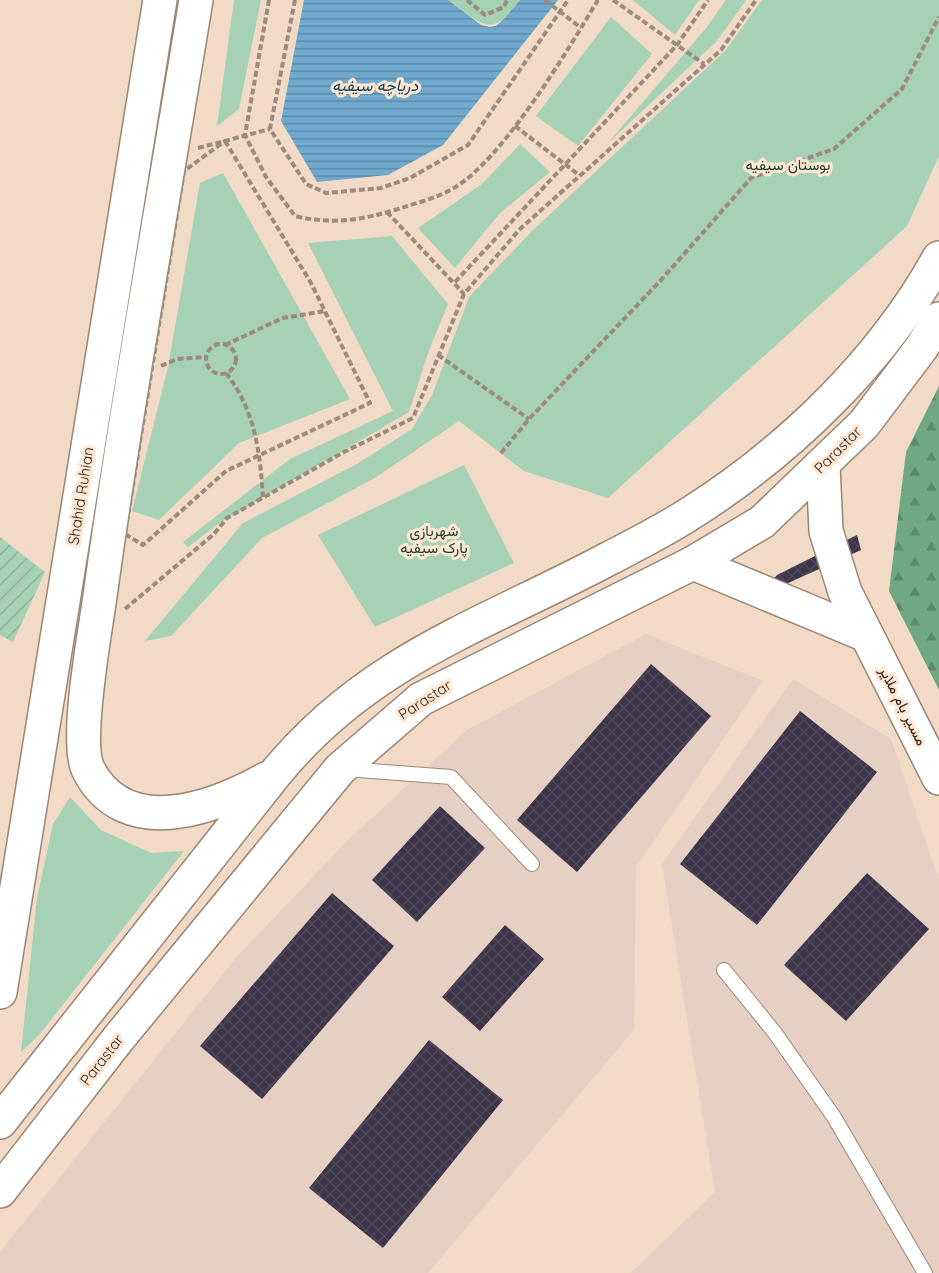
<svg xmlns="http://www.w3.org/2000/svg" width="939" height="1273" font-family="Quicksand,Vazirmatn,sans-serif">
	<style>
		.education { fill: #e6d0c4 }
		.green { fill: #a7d1b5 }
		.forest { fill: url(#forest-firs) }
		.garden { fill: url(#garden-furrows) }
		.water { fill: url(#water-rules) }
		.building { fill: url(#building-cross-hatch) }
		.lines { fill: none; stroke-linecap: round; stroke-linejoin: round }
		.lane-casing { stroke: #9a8573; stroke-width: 16 }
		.secondary-casing { stroke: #9a8573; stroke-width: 36 }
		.path { stroke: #9c8b7c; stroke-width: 4; stroke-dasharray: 6 3; stroke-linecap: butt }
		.lane { stroke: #fff; stroke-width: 14 }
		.secondary { stroke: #fff; stroke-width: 33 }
		.labels { text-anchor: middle; stroke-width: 6; stroke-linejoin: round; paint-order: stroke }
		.park-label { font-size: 15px; fill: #17432a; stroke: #ffe7d3 }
		.street-label { font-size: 15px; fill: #271e17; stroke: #ffe7d3 }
		.water-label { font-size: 16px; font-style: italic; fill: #104059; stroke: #ffe7d3 }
	</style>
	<defs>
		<pattern id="forest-firs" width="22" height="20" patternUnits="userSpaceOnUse" patternTransform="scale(1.5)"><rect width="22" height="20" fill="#70a884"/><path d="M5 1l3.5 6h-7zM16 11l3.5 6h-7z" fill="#5c886b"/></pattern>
		<pattern id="garden-furrows" width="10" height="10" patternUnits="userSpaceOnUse" patternTransform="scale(1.5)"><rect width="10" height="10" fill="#a7d1b5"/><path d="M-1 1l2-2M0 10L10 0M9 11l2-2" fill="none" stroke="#90b39b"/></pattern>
		<pattern id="water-rules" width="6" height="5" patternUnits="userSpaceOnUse" patternTransform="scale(1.5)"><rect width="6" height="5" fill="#70aace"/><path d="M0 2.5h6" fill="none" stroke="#5c8aa6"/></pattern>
		<pattern id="building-cross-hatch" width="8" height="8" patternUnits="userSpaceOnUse" patternTransform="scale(1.5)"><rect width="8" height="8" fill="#3c3449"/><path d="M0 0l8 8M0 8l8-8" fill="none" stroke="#50485a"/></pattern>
	</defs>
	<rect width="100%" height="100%" fill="#f1dac6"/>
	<g class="education">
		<polygon points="646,634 763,681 636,867 634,1030 428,1273 0,1273 0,1252 235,959 346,842 467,730"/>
		<polygon points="793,679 891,739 939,881 939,1273 631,1273 715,1192 662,864"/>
	</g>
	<g class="green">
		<polygon points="234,0 261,0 239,109 217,126"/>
		<path d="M448,0H520C493,41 480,23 448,0Z"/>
		<polygon points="633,0 699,0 675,35"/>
		<polygon points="726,0 746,0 717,41 608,143 707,27"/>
		<polygon points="762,0 939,0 939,156 907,226 608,498 524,471 459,421 373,479 262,538 171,636 145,641 243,523 357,464 412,429 432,395 469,297 532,231 725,51"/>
		<polygon points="611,17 652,54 578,146 536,116"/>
		<polygon points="520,144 550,172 500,213 455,268 418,228 482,184"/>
		<polygon points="223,173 350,399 239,443 159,520 132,511 168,367 200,183"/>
		<polygon points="392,236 448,304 428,353 409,412 218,524 188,547 183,542 290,459 393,411 308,243"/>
		<polygon points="464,465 514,563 375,627 318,535"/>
		<polygon points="70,797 101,830 151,853 184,851 39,1035 21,1052 37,898 53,824"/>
	</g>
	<polygon class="forest" points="939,386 939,690 889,591 906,452"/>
	<polygon class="garden" points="0,537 45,572 13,642 0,635"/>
	<polygon class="water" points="304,0 448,0 481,25 490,27 496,26 506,17 520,0 558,0 443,145 388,175 317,182 281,121"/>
	<g class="building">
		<polygon points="857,535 861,550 786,584 767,612 752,604 777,575"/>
		<polygon points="651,664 711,716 577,872 517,820"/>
		<polygon points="800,711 877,772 757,925 680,864"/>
		<polygon points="440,806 485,848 417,922 372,880"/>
		<polygon points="867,873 929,929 846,1021 784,965"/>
		<polygon points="332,893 394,946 262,1099 200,1046"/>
		<polygon points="505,925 544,959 480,1031 442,997"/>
		<polygon points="429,1040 503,1100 383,1248 309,1188"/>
	</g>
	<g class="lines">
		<g class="lane-casing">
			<g id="lane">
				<polyline points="345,769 451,777 532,864"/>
				<polyline points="724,970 775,1033 834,1117 925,1273"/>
			</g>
		</g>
		<g class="secondary-casing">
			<g id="secondary">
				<path d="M196,0C163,201 127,401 99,603C94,638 75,741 88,769C124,841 212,809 266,779"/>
				<polyline points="823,466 826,531 845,592 939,778"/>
				<polyline points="693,563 866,635"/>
				<polyline points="0,992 160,0"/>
				<path d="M0,1122L275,774C368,660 484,625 608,559C635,545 665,530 691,513C790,450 882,361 939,258"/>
				<polyline points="0,1191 118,1039 340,769 421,699 693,563 762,522 864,424 922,347 939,319"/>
			</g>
		</g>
		<g class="path">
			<path d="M269,0L245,135L266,177L295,216C332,225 362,220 398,209C416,203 437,198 454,188C504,158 567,51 598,0"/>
			<polyline points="295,0 270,129 306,184 326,193 381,188 410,178 468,145 568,0"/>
			<polyline points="467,0 485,15 504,7 507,0"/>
			<polyline points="545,0 581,28"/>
			<polyline points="613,0 704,64"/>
			<polyline points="515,126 579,175"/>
			<polygon points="225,141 311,283 370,403 226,471 143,545 125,534 184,171"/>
			<polyline points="198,148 270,129"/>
			<polyline points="387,212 464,294"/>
			<polyline points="455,282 677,45 708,0"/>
			<circle cx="221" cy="359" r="15"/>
			<polyline points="225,345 283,318 325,311"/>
			<polyline points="438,355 529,419"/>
			<polyline points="161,366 177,359 206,357"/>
			<path d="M226,373C255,410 260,452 263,497"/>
			<polyline points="501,453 529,419 661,280 751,178 834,149 902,89 939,17"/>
			<polyline points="125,609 214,534 227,518 344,452 413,418 464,294 520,229 721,50 756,0"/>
		</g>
		<use href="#lane" class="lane"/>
		<use href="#secondary" class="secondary"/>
	</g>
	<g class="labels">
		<g class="park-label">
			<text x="788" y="170">بوستان سیفیه</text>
			<text x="434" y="536">شهربازی<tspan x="434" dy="17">پارک سیفیه</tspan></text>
		</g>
		<g class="street-label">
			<text transform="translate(838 450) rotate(-45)" y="5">Parastar</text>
			<text transform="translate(81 496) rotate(-81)" y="5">Shahid Ruhian</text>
			<text transform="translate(425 700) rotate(-33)" y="5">Parastar</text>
			<text transform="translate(903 706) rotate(63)" y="5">مسیر بام ملایر</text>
			<text transform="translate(102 1060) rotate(-52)" y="5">Parastar</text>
		</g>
		<g class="water-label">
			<text x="375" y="91">دریاچه سیفیه</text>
		</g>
	</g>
</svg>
